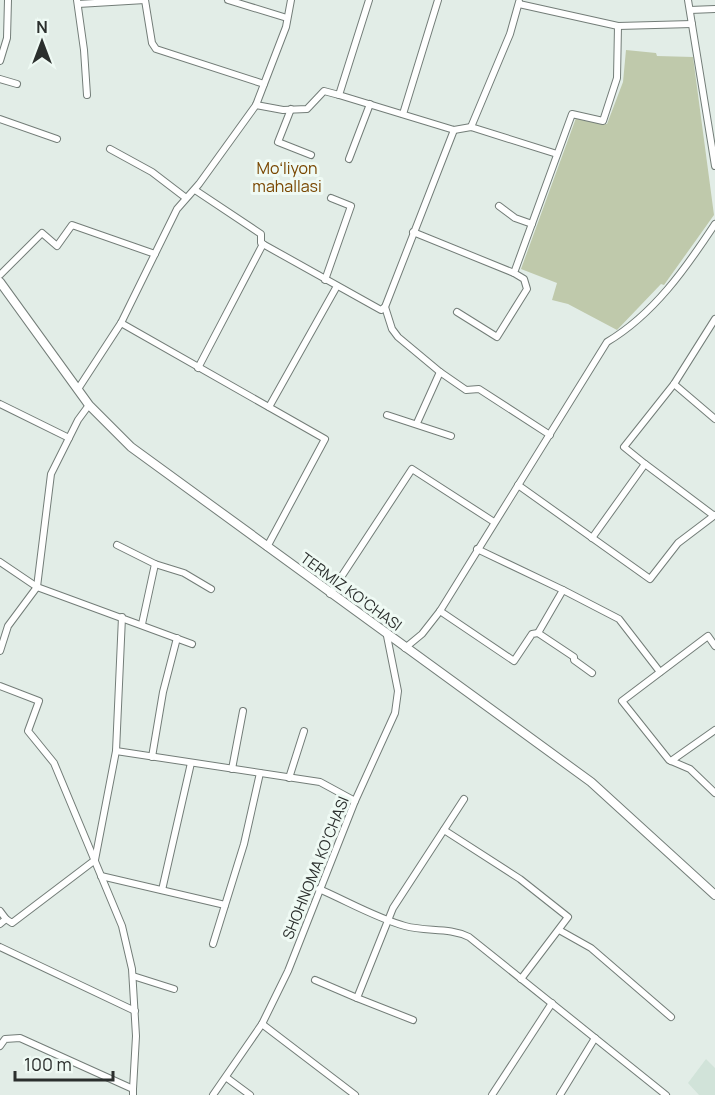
<svg xmlns="http://www.w3.org/2000/svg" width="715" height="1095" font-family="Manrope,sans-serif">
	<style>
		.built { fill: #d1e3d9 }
		.green { fill: #bfc9ab }
		.lines { fill: none; stroke-linecap: round; stroke-linejoin: round }
		.street-casing { stroke: #737d78; stroke-width: 8 }
		.secondary-casing { stroke: #737d78; stroke-width: 10 }
		.street { stroke: #fff; stroke-width: 6 }
		.secondary { stroke: #fff; stroke-width: 8 }
		.labels { text-anchor: middle; stroke-width: 6; stroke-linejoin: round; paint-order: stroke }
		.street-label { font-size: 15px; fill: #2b2f2d; stroke: #effaf4 }
		.neighbourhood-label { font-size: 16px; fill: #794600; stroke: #effaf4 }
	</style>
	<rect width="100%" height="100%" fill="#e2ede7"/>
	<polygon class="built" points="706,1059 715,1068 715,1095 699,1095 688,1083"/>
	<polygon class="green" points="626,50 656,53 657,56 693,57 714,215 664,285 661,284 617,330 568,304 552,300 557,283 521,269 576,118 607,124 623,82"/>
	<g class="lines">
		<g class="street-casing">
			<g id="street">
				<polyline points="77,0 84,50 87,95"/>
				<polyline points="145,0 152,43 156,49 264,84"/>
				<polyline points="228,0 287,18"/>
				<polyline points="369,0 339,95 454,130 471,127 557,154"/>
				<polyline points="688,0 715,166"/>
				<polyline points="78,4 145,0"/>
				<polyline points="519,4 618,26 692,24"/>
				<polyline points="690,10 715,9"/>
				<polyline points="0,61 7,38 8,0"/>
				<polyline points="0,79 17,84"/>
				<polyline points="256,105 283,110 307,109 324,91 339,95"/>
				<polyline points="291,109 278,142 311,155"/>
				<polyline points="403,114 438,0"/>
				<polyline points="0,119 57,139"/>
				<polyline points="471,127 510,34 519,2"/>
				<polyline points="110,149 152,172 186,198"/>
				<polyline points="349,159 370,104"/>
				<polyline points="195,190 261,234 261,243 381,310 385,307 454,130"/>
				<polyline points="499,206 515,218 532,224"/>
				<polyline points="413,232 514,273"/>
				<polyline points="0,275 42,233 57,246 72,225 155,254"/>
				<polyline points="325,280 351,206 331,198"/>
				<polyline points="385,307 392,329 398,337 440,372"/>
				<polyline points="457,312 497,337 527,289 524,279 514,273 572,114 603,121 617,78 618,26"/>
				<polyline points="121,323 325,439 267,547"/>
				<polyline points="198,368 263,244"/>
				<polyline points="674,384 715,419"/>
				<polyline points="78,389 121,323 177,209 199,184 256,105 286,27 291,0"/>
				<polyline points="0,404 69,438"/>
				<polyline points="269,407 337,286"/>
				<polyline points="387,415 451,436"/>
				<polyline points="417,423 440,372 466,390 479,389 550,435"/>
				<polyline points="645,464 713,515"/>
				<polyline points="518,485 650,579 678,543 715,515"/>
				<polyline points="592,538 645,464 624,447 674,384 715,319"/>
				<polyline points="117,545 155,564 142,624"/>
				<polyline points="477,549 563,590 538,633 574,657 574,660 592,673"/>
				<polyline points="0,562 37,587 192,644"/>
				<polyline points="155,564 184,573 211,589"/>
				<polyline points="563,590 619,619 660,672"/>
				<polyline points="330,594 412,469 494,522"/>
				<polyline points="440,611 514,661 532,634 538,633"/>
				<polyline points="715,646 708,636 622,701 669,760 690,769 715,793"/>
				<path d="M405,648L422,634L440,611L607,342C654,314 686,268 715,224"/>
				<polyline points="0,651 8,626 37,587 51,474 78,420 89,405"/>
				<polyline points="0,686 39,701 28,731 54,763 122,926 132,969 136,1036 133,1089"/>
				<polyline points="116,751 320,782 355,801"/>
				<polyline points="152,757 163,692 177,638"/>
				<polyline points="671,761 715,730"/>
				<polyline points="232,769 243,711"/>
				<polyline points="289,778 304,731"/>
				<polyline points="444,830 520,879 568,917 521,979"/>
				<polyline points="101,876 225,905"/>
				<path d="M319,889C347,901 376,918 405,926C427,932 449,927 469,937L666,1095"/>
				<polyline points="162,890 191,763"/>
				<polyline points="0,911 6,919"/>
				<polyline points="0,924 6,919 12,923 95,860 116,751 122,617"/>
				<polyline points="559,930 591,948 671,1017"/>
				<polyline points="213,944 244,844 260,773"/>
				<polyline points="0,947 135,1011"/>
				<polyline points="133,976 174,989"/>
				<polyline points="315,980 357,998"/>
				<polyline points="413,1020 357,998 393,908 464,799"/>
				<polyline points="262,1024 355,1095"/>
				<polyline points="0,1046 5,1039 20,1038 133,1089 133,1095"/>
				<polyline points="227,1078 250,1095"/>
				<polyline points="213,1095 262,1024 288,971 355,801 395,713 398,691 387,636"/>
				<polyline points="492,1095 552,1003"/>
				<polyline points="560,1095 595,1038"/>
			</g>
		</g>
		<g class="secondary-casing">
			<polyline id="secondary" points="0,282 89,405 131,447 591,782 715,895"/>
		</g>
		<use href="#street" class="street"/>
		<use href="#secondary" class="secondary"/>
	</g>
	<g class="labels">
		<g class="street-label">
			<text transform="translate(351 592) rotate(36)" y="5">TERMIZ KO'CHASI</text>
			<text transform="translate(316 868) rotate(-68)" y="5">SHOHNOMA KO'CHASI</text>
		</g>
		<g class="neighbourhood-label">
			<text x="287" y="174">Moʻliyon<tspan x="287" dy="18">mahallasi</tspan></text>
		</g>
	</g>
	<g transform="translate(42 42)" stroke="#effaf4" stroke-width="4.5" paint-order="stroke">
	<path d="M0-4.5L10 22L0 15L-10 22Z" fill="#2b2f2d"/>
	<text y="-9" font-size="16" font-weight="bold" text-anchor="middle" fill="#2b2f2d">N</text>
	</g>
	<path d="M15 1071v9h98v-9" fill="none" stroke="#2b2f2d" stroke-width="3"/>
	<text x="24" y="1071" font-size="18" fill="#2b2f2d" stroke="#effaf4" stroke-width="4.5" paint-order="stroke">100 m</text>
</svg>
